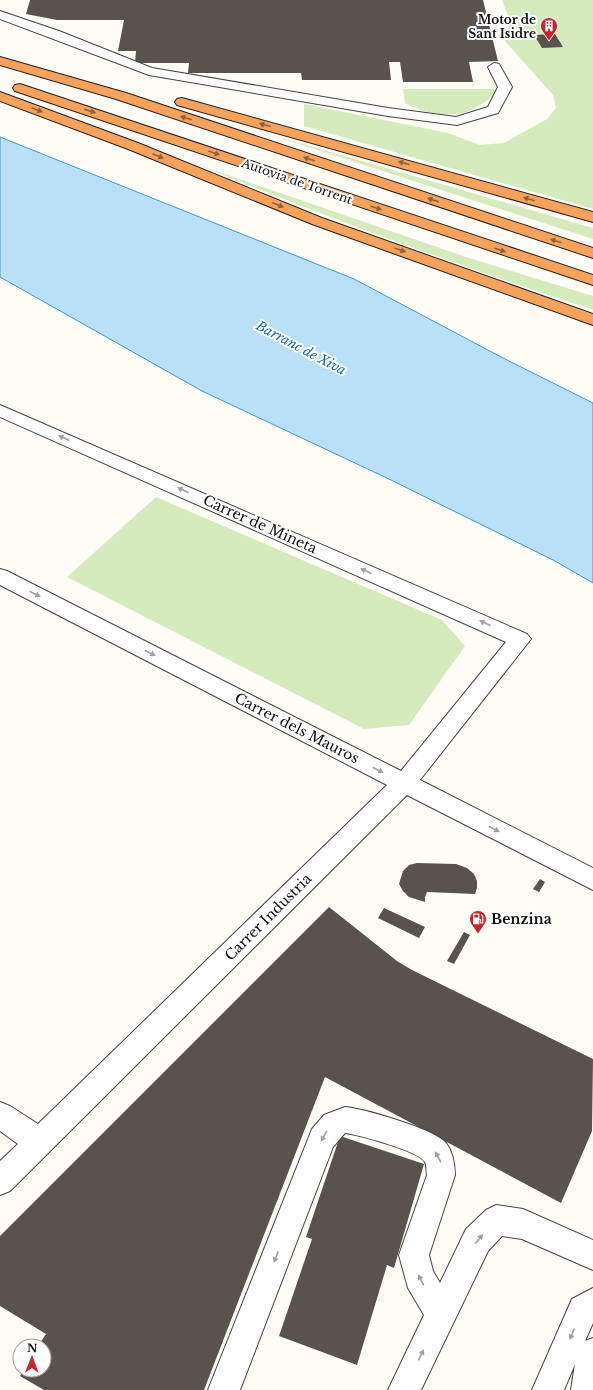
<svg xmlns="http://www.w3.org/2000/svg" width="593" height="1390" viewBox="0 0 593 1390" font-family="'Libre Baskerville',serif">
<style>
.green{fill:#d5ebbd}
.water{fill:#b9e0f7;stroke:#3f96cf}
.building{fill:#5a524d}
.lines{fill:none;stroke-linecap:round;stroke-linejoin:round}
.minor-casing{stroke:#444;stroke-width:2}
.highway-casing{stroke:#222;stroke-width:2}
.minor{fill:#fff;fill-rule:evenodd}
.highway{fill:#f5a25d;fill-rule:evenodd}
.oneway{fill:#8e613b}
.oneway2{fill:#a0a0a0}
.labels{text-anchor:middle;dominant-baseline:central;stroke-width:4;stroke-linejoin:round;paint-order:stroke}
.far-poi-label{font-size:12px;font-weight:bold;fill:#111;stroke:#fff;text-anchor:end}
.far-street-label{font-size:12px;fill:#111;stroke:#fff}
.far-water-label{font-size:13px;font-style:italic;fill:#1768a6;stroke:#fff}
.street-label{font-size:14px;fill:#111;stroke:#fff}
.poi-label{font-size:14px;font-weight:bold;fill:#111;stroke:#fff;text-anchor:start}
</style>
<rect width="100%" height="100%" fill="#fffdf5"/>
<g class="green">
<path d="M502,0H593V209L304,126V104L448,133L480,145L504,143L547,119L556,108L553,95L505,41L510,21Z"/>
<path d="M403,89H494L493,96C486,101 478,107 469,111C451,118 421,113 405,103Z"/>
<path d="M262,132L593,228V239Z"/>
<path d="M199,165L466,257L593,296V310C460,266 328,218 199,165Z"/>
<path d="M156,497L442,620L465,646L409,725L364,729L67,577Z"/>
</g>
<path class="water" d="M0,137L354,279L503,358L593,403V583L555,561L391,480L202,391L0,277Z"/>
<g class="building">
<path d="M30,0H483L498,61L469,62L473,82H403L400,62H389L391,80H302L301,73H188L189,63H135L136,51H118L124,20H57L26,14Z"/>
<path d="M555,34L563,47L542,48L534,35Z"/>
<path d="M417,863L456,864L467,868L474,874L477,881V888L475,894L427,892L425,897V902L409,897L403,891L399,884L403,871L409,865Z"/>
<path d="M540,879L545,882L539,892L533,889Z"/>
<path d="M329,907L397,961L412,970L593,1059L592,1131L561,1203L325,1077L204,1390H44L20,1376L24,1370H44V1346H38L46,1334L0,1306V1236Z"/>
<path d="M384,908L425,927L419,938L378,918Z"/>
<path d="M464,932L470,935L454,964L447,961Z"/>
<path d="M340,1136L424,1164L394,1268L387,1265L357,1365L279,1336L312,1239L306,1237Z"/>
</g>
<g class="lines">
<defs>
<g id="minor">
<path d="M0,11L59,31L152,68L388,108L456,117L488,107L498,87L488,67L494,63L499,64L512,87L498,113L457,125L388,116L149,75L0,19Z"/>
<path d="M0,405L527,634L531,639L527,644L420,780L593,868V890L407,795L10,1191L0,1195V1161L18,1144L0,1131V1102L10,1106L38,1124L387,785L0,585V569L7,571L401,771L506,642L0,417Z"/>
<path d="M345,1107C365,1109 430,1128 444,1141C452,1148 455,1164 455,1175L429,1255L433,1271L440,1283L466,1229L486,1210L496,1205L523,1209L593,1240V1270L522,1239L502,1236L488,1251L421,1390H388L424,1315L408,1288L399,1255L427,1175C426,1171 427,1166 425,1162C419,1151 359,1135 345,1133L333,1147L240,1390H208L312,1129L324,1115Z"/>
<path d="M593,1288V1323L585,1341L593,1338V1390H571L575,1364L564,1390H532L572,1299Z"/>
</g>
<g id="highway">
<path d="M0,57L126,93L593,248V258L116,99L0,65Z"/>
<path d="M20,84L593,275V285L15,91L13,88L15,85Z"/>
<path d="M0,92L138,143L322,218L593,314V325L312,224L128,149L0,101Z"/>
<path d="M182,98L593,212V222L177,105L175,102L177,99Z"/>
</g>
</defs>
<use href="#minor" class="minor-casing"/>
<use href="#highway" class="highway-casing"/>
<use href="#minor" class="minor"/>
<use href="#highway" class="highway"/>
</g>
<defs><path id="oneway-solid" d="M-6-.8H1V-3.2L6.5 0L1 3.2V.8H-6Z"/></defs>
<g class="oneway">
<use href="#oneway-solid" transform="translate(37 110) rotate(21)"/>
<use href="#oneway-solid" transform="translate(90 111) rotate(18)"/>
<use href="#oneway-solid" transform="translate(186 118) rotate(-162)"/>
<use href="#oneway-solid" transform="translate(265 125) rotate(-165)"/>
<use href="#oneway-solid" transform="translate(214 153) rotate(19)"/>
<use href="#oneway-solid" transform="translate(158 156) rotate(22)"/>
<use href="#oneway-solid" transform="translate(309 159) rotate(-162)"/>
<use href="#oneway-solid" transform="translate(404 163) rotate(-164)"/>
<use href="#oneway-solid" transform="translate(529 199) rotate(-164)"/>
<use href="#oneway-solid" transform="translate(433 200) rotate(-162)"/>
<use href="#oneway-solid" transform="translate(278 205) rotate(22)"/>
<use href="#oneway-solid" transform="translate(376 208) rotate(19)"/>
<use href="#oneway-solid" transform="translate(556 241) rotate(-162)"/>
<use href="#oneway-solid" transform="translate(400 250) rotate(20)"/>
<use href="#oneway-solid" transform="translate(500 250) rotate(19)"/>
</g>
<g class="oneway2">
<use href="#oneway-solid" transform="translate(64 438) rotate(-156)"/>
<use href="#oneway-solid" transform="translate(183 490) rotate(-156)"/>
<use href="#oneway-solid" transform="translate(366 571) rotate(-156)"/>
<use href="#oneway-solid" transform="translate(35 594) rotate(27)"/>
<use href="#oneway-solid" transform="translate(485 623) rotate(-156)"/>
<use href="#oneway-solid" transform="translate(150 653) rotate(27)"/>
<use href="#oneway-solid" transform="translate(378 770) rotate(27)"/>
<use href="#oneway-solid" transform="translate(494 829) rotate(27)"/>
<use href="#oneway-solid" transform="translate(324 1136) rotate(119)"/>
<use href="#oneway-solid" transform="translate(438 1157) rotate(-119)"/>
<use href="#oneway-solid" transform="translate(479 1239) rotate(-52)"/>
<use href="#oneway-solid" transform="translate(276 1257) rotate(111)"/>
<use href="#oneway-solid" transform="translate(421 1280) rotate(-117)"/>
<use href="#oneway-solid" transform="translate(572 1334) rotate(113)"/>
<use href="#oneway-solid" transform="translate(421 1355) rotate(-64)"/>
</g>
<defs>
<symbol id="building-pin" viewBox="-11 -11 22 30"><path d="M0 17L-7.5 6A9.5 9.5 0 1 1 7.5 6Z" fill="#c4262e" stroke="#fff"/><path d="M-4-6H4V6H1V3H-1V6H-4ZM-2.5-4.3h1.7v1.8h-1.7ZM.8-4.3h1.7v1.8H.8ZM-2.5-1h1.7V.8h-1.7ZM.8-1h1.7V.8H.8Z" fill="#fff"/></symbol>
<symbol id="fuel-pin" viewBox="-11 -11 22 30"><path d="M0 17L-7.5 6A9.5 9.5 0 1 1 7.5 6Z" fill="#c4262e" stroke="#fff"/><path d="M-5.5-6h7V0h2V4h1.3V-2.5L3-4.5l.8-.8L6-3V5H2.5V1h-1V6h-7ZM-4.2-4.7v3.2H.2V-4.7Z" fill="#fff"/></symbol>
</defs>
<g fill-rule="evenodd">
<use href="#building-pin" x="539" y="16" width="20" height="27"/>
<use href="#fuel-pin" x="468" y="909" width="20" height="27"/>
</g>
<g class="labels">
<g class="far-poi-label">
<text x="536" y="19">Motor de<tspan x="536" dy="14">Sant Isidre</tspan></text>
</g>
<g class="far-street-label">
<text transform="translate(297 181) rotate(19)">Autovia de Torrent</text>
</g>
<g class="far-water-label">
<text transform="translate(301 348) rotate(28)">Barranc de Xiva</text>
</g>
<g class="street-label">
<text transform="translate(260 524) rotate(24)">Carrer de Mineta</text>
<text transform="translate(297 728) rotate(27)">Carrer dels Mauros</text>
<text transform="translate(268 917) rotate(-45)">Carrer Industria</text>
</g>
<g class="poi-label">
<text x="491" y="919">Benzina</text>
</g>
</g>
<g transform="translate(32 1358) rotate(1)"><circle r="19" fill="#ffffff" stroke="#a0a0a0"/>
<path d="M0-3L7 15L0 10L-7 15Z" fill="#c4262e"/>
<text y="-6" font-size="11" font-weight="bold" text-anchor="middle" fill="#111111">N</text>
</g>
</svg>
